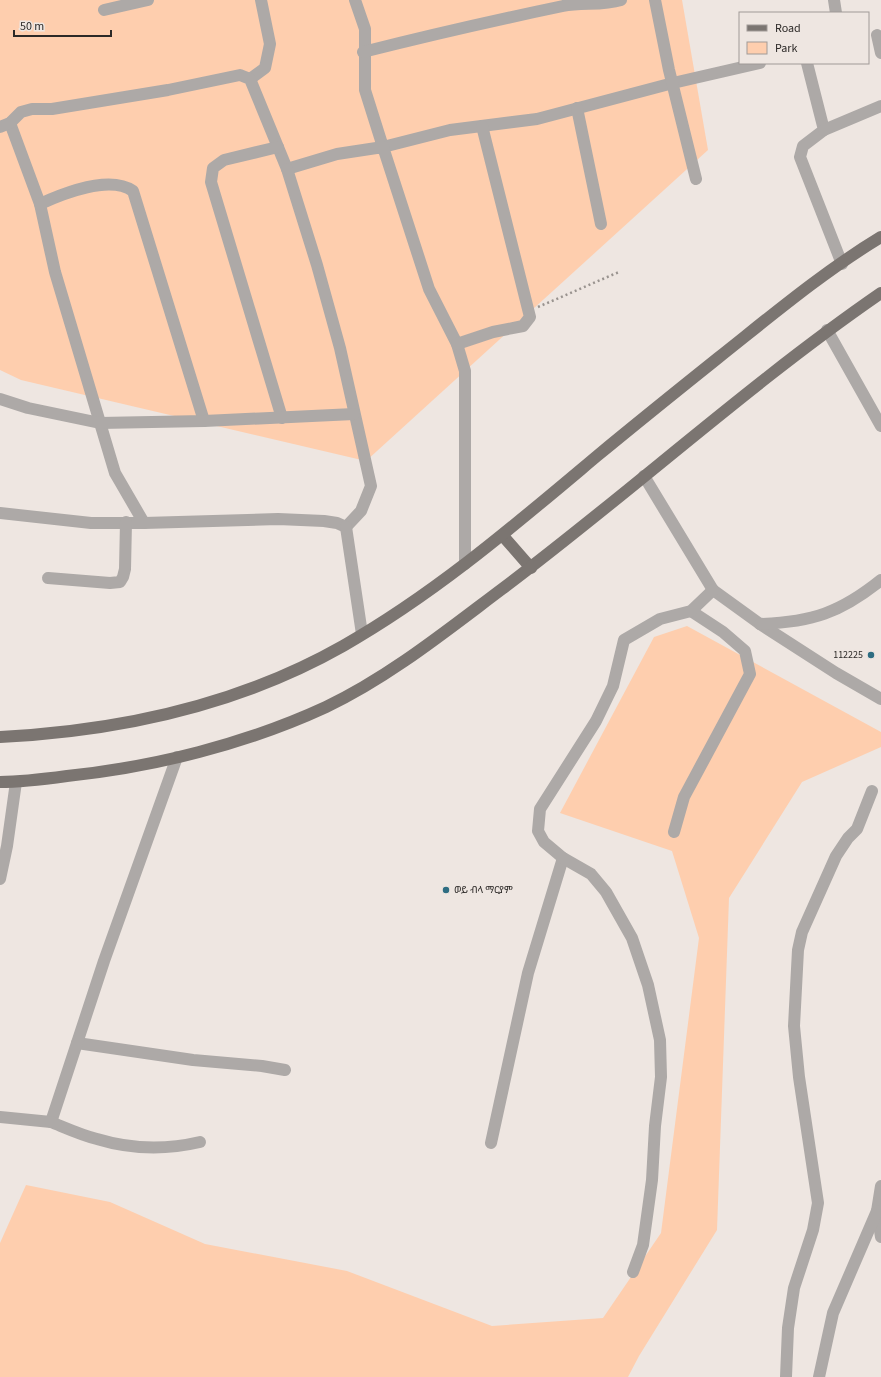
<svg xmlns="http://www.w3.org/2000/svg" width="881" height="1377" viewBox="0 0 881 1377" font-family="'Source Sans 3','Noto Sans Ethiopic',sans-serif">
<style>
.green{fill:#feceae}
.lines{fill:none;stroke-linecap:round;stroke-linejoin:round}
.path{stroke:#99938f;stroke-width:2.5;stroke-dasharray:2 3;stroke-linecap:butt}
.minor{stroke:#ada9a7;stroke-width:12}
.primary{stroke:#7b7571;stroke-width:12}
.poi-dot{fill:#2e6d82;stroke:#eee6e1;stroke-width:1.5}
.labels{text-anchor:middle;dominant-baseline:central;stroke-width:4;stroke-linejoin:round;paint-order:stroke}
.poi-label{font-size:10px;fill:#2c2927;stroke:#eee6e1;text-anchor:end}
</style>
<rect width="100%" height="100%" fill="#eee6e1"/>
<g class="green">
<path d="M0,0H682L708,150L366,461L21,380L0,370Z"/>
<path d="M687,626L881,732V747L802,782L729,898L717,1230L639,1356L628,1377H0V1243L26,1185L110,1202L205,1244L347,1271L492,1326L603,1318L661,1233L699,938L672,851L560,813L654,637Z"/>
</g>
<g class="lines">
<path class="path" d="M538,307L619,272"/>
<g class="minor">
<path d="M355,0L365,29V90L383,147L450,130L537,119L673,83L760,63"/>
<path d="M655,0L669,70L696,179"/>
<path d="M834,0L836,13"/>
<path d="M104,10L148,0"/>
<path d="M877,35L881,53"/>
<path d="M363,52C430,35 496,20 563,6C582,2 602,6 621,0"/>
<path d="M807,63L824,130L803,146L800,157L842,264"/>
<path d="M250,79L265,68L270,44L261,0"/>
<path d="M577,108L601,224"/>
<path d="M10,123L40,204L55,272L115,473L144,523"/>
<path d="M0,127L10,123L21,112L32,109H52L168,90L240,75L250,79L287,169L337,154L383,147L429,289L457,344L465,371V564"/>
<path d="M824,130L881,106"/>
<path d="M278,147L224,160L213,168L211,182L282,418"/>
<path d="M287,169L317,265L340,348L371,486L361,511L346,527"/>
<path d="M40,204C64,193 110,175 133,191L204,421"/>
<path d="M827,330L881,426"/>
<path d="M457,344L493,332L523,326L530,317L482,126"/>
<path d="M0,399L28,408L100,423L204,421L354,414"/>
<path d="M644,476L713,590L760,624L836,673L881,699"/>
<path d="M0,513L91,523H144L278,519L324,521L337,523L346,527"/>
<path d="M346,527L362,634"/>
<path d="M48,578L110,583L120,582L123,577L125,569L126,522"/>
<path d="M760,624C812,622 840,613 881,580"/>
<path d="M674,832L684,797L750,674L745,651L723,632L691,611"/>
<path d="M0,879L7,846L16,782"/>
<path d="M77,1043L193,1060L262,1066L285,1070"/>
<path d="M0,1117L51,1122L104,961L177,757"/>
<path d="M51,1122C66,1128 81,1135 97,1139C130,1149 166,1150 200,1142"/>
<path d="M491,1143L528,973L563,858"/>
<path d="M881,1186L877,1211L881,1237"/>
<path d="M633,1272L643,1245L652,1180L655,1126L661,1077L660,1040L648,985L632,938L606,892L591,874L563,858L544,842L538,831L540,809L596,721L613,686L624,640L660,619L691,611L713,590"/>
<path d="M786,1377L788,1328L794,1288L813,1230L818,1203L799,1077L794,1026L798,950L802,932L836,856L848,838L857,829L872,791"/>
<path d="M819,1377L833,1313L877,1211"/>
</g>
<g class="primary">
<path d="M503,536L531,568"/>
<path d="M0,737C119,731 239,705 343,646C436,593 516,524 597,456C637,423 678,390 718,358C771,316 823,272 881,237"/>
<path d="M0,782C22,782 45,779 67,776C154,767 246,744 326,707C389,677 446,631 502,589C630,493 749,384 881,293"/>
</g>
</g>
<g class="poi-dot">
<circle cx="871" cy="655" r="4"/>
<circle cx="446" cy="890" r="4"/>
</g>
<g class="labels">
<g class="poi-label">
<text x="863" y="655">112225</text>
<text x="454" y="890" text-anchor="start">ወይ ብላ ማርያም</text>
</g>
</g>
<rect x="739" y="12" width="130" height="52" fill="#eee6e1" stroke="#a09a97"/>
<rect x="747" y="25" width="20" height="6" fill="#7b7571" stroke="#a09a97"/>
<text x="775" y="32" font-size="12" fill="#2c2927">Road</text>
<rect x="747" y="42" width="20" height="12" fill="#feceae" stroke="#a09a97"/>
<text x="775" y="52" font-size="12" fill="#2c2927">Park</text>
<path d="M14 30v6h97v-6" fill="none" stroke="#2c2927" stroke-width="2"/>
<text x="20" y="30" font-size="12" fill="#2c2927" stroke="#eee6e1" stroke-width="3" paint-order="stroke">50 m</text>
</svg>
